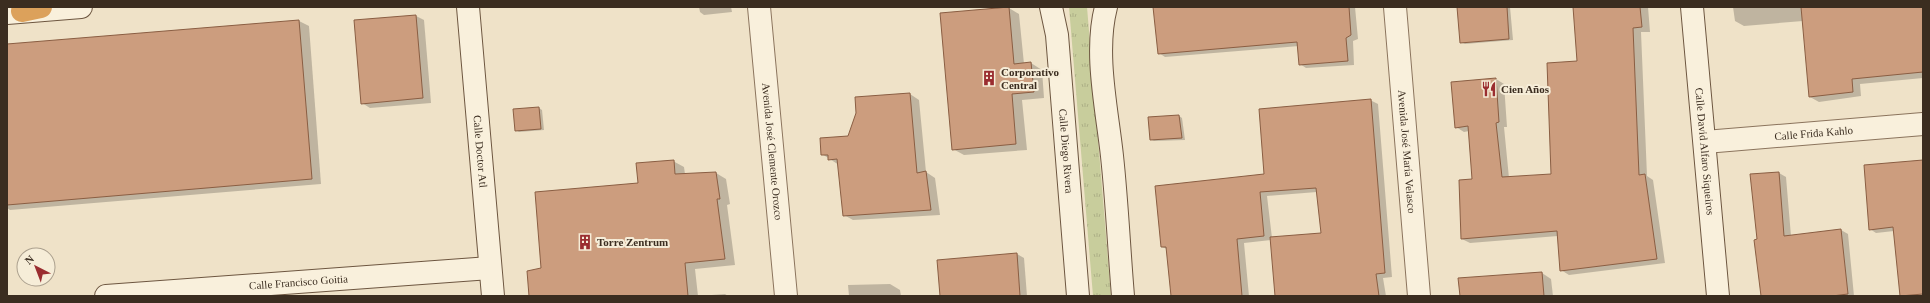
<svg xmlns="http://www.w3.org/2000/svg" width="1930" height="303" viewBox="0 0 1930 303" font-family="Georgia,serif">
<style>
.grass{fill:url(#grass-tufts)}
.shadow{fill:#0003;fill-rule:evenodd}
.building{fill:#cc9d7e;stroke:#8a5e43}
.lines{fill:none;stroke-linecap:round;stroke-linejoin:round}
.street-casing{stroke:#8b745d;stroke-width:24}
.secondary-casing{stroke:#6d5640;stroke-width:24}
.highway-casing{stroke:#594331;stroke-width:24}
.street{stroke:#f9f0dc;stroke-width:22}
.secondary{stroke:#f9f0dc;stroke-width:22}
.highway{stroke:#dca15b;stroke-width:22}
.labels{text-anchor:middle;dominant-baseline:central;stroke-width:4;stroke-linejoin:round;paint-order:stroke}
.poi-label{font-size:11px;font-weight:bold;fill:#3b2d20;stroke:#f6edd8;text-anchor:start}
.street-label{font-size:11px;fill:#3b2d20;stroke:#f6edd8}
</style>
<defs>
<pattern id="grass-tufts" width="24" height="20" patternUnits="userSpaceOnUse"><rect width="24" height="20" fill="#c8cd9c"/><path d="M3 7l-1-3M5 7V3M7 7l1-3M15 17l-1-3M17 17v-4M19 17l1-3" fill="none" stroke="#adb086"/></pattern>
</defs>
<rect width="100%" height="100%" fill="#efe2c8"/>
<path class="grass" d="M1069,7H1087L1111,296H1093Z"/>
<g class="shadow">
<path d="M699,7H731L732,12L704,15L700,12Z"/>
<path d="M1154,7H1355L1358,39L1353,41L1354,65L1306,68L1300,64L1299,46L1165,57L1159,53Z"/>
<path d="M1458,7H1510L1513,40L1465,44L1461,42Z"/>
<path d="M1574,7H1648L1650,32H1641L1647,176L1653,180L1665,263L1569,275L1561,270L1558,236L1470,243L1462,239L1473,180L1469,131L1464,132L1456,127L1452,83L1496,79L1504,84L1507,127H1504L1509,178L1552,175L1578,62Z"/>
<path d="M1733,7H1923V78L1860,84L1861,96L1819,102L1810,97L1803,21L1744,26L1735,21Z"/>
<path d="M1009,8L1019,14L1024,64L1031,63L1042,70L1044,98L1022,100L1027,150L964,155L953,149Z"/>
<path d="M416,16L424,20L431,103L370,108L362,103Z"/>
<path d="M299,21L309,26L321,184L10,210L7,208V45Z"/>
<path d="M910,94L919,100L926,172L935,178L940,215L853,220L844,215L839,165L822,154Z"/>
<path d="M1370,100L1378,104L1392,277L1383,278L1386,296H1276L1271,240L1244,243L1249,296H1172L1167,249L1162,247ZM1317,192L1322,234L1272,238L1267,196Z"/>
<path d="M539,108L542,110L544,130L519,132L516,130Z"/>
<path d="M1179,116L1182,118L1185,140L1154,141L1150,139Z"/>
<path d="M673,161L684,167L685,174L716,173L726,179L730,204L727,205L735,265L695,269L698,296L725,294L728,296H530L542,269L639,184Z"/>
<path d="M1923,161V296H1901L1894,231L1876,233L1870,229Z"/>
<path d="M1779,173L1786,177L1791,236L1841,230L1848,234L1854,296H1762L1758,240Z"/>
<path d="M1017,254L1024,258L1027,296H940Z"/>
<path d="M1542,273L1551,279L1553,296H1461Z"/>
<path d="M890,284L900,290L901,296H849L848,285Z"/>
</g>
<g class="building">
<path d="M1009,7L1014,64L1031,62L1034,92L1012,94L1016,144L952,150L940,13Z"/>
<path d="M1153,7H1349L1351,35L1346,38L1348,61L1299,65L1297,42L1158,54Z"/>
<path d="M1457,7H1507L1509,39L1460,43Z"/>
<path d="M1573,7H1640L1642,27L1633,28L1639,175L1645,174L1657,259L1560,271L1557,231L1461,239L1459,180L1472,179L1468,126L1455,128L1451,82L1496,78L1499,122L1496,123L1502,177L1551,174L1547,63L1577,61Z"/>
<path d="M1801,7H1923V72L1852,79L1853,92L1809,97Z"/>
<path d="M416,15L423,98L361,104L354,20Z"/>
<path d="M299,20L312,179L7,205V44Z"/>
<path d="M910,93L917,173L926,171L931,210L843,216L837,159L828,160V155H821L820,138L848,136L856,113L855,97Z"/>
<path d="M1371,99L1385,273L1376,274L1379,296H1275L1270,237L1321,233L1316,188L1260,192L1264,236L1237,239L1242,296H1171L1166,247H1161L1155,186L1264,174L1259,109Z"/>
<path d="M539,107L541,129L515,131L513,109Z"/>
<path d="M1179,115L1182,138L1150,140L1148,117Z"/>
<path d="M674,160L675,174L716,172L720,199H717L725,259L685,263L688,296H529L527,271L541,268L535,192L638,183L636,163Z"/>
<path d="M1923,160V294L1900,296L1893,227L1869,230L1864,165Z"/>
<path d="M1779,172L1784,236L1841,229L1848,294L1832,296H1761L1754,240L1757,239L1750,174Z"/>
<path d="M1017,253L1020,296H940L937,260Z"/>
<path d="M1542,272L1544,296H1460L1458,278Z"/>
</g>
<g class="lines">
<defs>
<g id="street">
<path id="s1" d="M759,7L786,296"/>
<path id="s2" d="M1395,7L1419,296"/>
<path id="s3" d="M1705,142L1923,124"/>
</g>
<g id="secondary">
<path id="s4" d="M468,7L493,296"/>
<path id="s5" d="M1051,7L1057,35L1078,296"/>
<path d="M1106,7C1094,53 1107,109 1112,156C1117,202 1119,249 1123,296"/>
<path id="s6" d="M1692,7L1718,296"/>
<path d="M7,13L81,7"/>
<path id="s7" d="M106,296L490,268"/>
</g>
<path id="highway" d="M22,11L41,7"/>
</defs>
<use href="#street" class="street-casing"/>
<use href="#secondary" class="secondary-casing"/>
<use href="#highway" class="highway-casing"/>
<use href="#street" class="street"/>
<use href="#secondary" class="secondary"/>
<use href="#highway" class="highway"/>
</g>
<defs>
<symbol id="building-bare" viewBox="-9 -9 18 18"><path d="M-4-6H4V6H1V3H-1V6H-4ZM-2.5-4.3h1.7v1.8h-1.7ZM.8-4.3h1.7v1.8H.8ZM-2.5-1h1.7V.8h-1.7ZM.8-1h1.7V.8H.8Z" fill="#9a2d30" stroke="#f6edd8" stroke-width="2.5" paint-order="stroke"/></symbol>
<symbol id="restaurant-bare" viewBox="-9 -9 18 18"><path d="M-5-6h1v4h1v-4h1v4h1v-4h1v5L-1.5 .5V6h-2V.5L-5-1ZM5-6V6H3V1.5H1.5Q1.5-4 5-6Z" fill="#9a2d30" stroke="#f6edd8" stroke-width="2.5" paint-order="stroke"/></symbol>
</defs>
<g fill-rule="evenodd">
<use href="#building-bare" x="978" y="67" width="22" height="22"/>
<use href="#restaurant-bare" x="1478" y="78" width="22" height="22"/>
<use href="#building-bare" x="574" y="231" width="22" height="22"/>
</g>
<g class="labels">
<g class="poi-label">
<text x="1001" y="72">Corporativo<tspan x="1001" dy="13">Central</tspan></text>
<text x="1501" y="89">Cien Años</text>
<text x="597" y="242">Torre Zentrum</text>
</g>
<g class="street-label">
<text stroke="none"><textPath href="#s3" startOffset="109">Calle Frida Kahlo</textPath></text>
<text stroke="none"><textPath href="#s4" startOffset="145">Calle Doctor Atl</textPath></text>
<text stroke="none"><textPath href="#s5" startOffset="145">Calle Diego Rivera</textPath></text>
<text stroke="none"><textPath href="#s2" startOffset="145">Avenida José María Velasco</textPath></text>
<text stroke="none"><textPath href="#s6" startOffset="145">Calle David Alfaro Siqueiros</textPath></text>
<text stroke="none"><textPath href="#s1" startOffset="145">Avenida José Clemente Orozco</textPath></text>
<text stroke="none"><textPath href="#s7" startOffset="193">Calle Francisco Goitia</textPath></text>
</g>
</g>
<rect width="1930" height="303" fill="none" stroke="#3b2d20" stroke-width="16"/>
<g transform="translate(36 267) rotate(318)"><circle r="19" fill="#f6edd8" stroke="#aba08e"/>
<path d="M0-3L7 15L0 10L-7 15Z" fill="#9a2d30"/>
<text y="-6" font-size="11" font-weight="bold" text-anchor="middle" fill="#3b2d20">N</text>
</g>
</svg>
